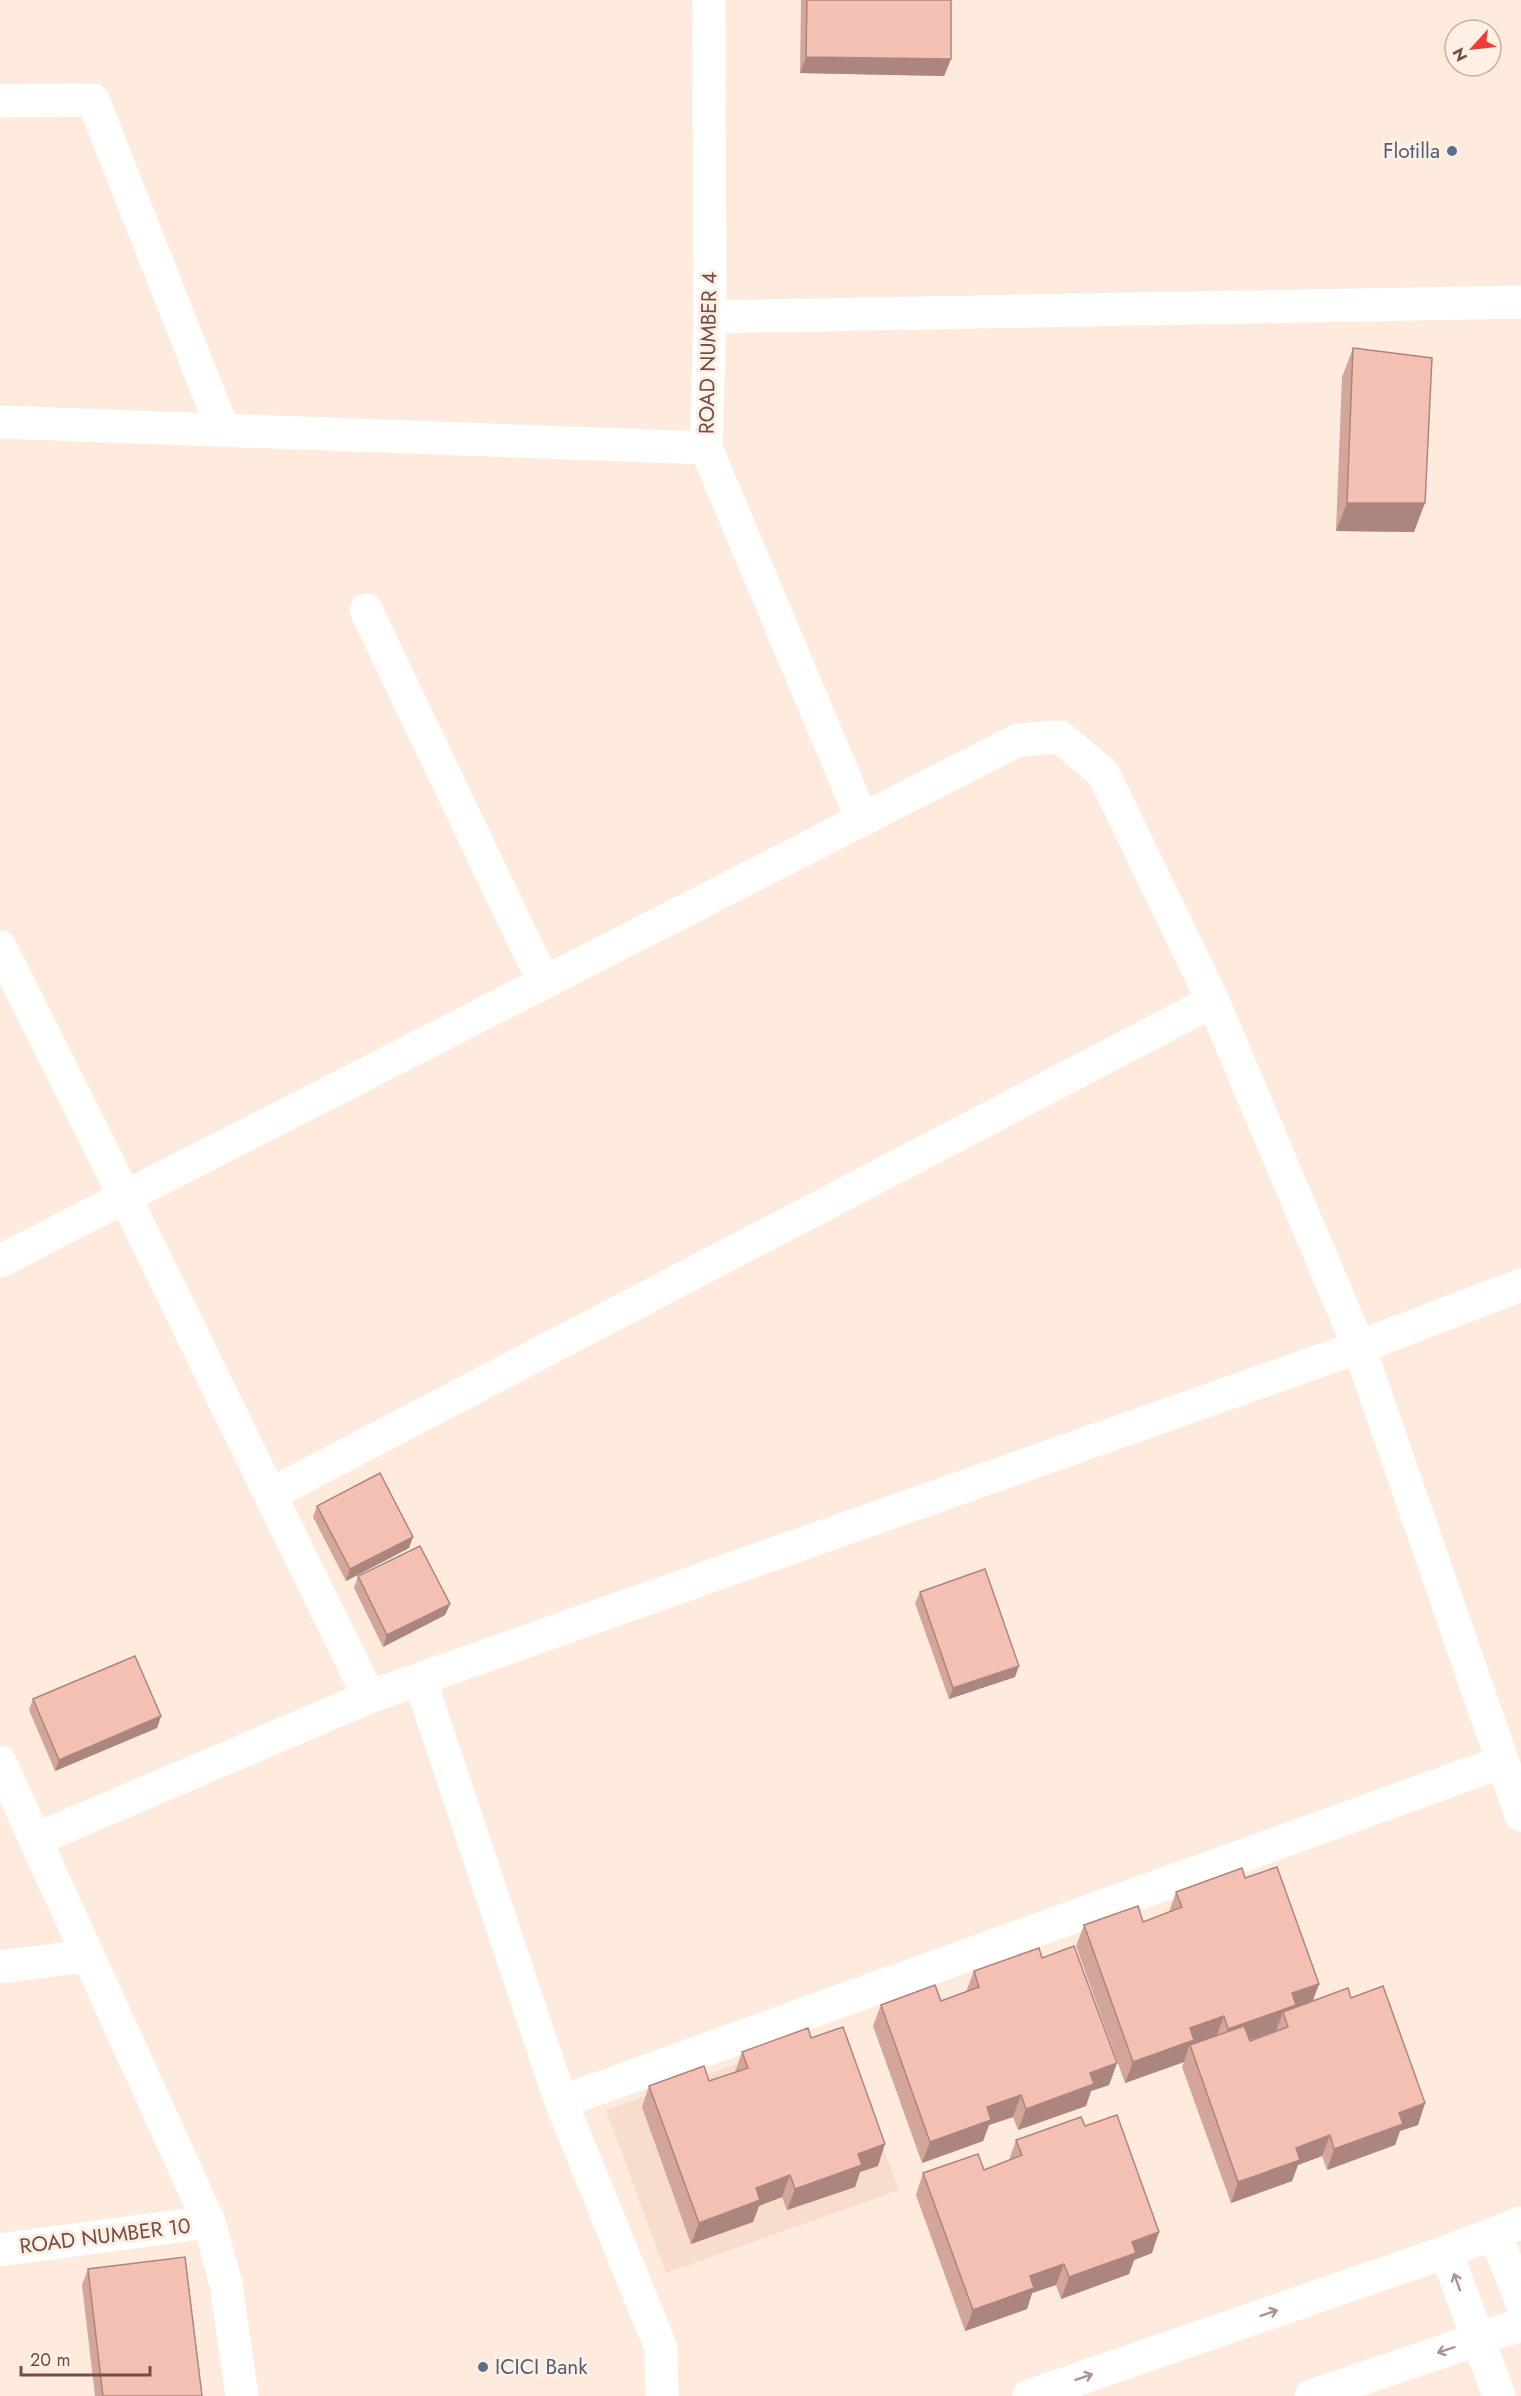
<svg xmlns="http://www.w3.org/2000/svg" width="1521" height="2396" viewBox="0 0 1521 2396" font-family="Jost,sans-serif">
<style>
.residential{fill:#f8ddcf}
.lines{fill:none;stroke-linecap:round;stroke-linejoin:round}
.minor{stroke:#fff;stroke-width:33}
.wall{fill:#d3a59b;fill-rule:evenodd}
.shaded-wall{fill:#ac867e}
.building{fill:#f5c0b4;stroke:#ac867e;stroke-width:1.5}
.oneway{stroke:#ad948f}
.service-dot{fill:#5c6f8a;stroke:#fff0e6;stroke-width:2}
.labels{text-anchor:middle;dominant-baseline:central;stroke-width:6;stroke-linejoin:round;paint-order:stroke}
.service-label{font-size:21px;fill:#4e5e75;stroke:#fff0e6;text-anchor:end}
.street-label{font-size:21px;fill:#764c45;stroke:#fff0e6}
</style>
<rect width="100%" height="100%" fill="#feebde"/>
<path class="residential" d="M839,2028L899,2190L666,2273L606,2110Z"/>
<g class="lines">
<g class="minor">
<path d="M709,0L710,317L706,448L862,819"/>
<path d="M0,101L93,100L223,430"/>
<path d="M710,317L1521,302"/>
<path d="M0,422L706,448"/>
<path d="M366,610L544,983"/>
<path d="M0,947L125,1197L369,1697L1359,1347L1521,1285"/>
<path d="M0,1261L1018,740L1060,737L1103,773L1213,1001L1359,1347L1521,1815"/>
<path d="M271,1494L1213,1001"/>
<path d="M420,1680L561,2102L661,2348L662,2396"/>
<path d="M0,1762L209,2222L226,2284L242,2396"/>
<path d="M37,1839L369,1697"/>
<path d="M0,1967L86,1956"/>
<path d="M561,2102L1502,1762"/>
<path d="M1495,2233L1521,2301"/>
<path d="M0,2250L209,2222"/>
<path d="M1446,2252L1499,2396"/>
<path d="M1029,2396L1446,2252L1521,2223"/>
<path d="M1311,2396L1521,2325"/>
</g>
</g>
<g class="wall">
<path d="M801,0H951V59L944,76L800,73Z"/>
<path d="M1353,348L1414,532L1336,531L1342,377Z"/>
<path d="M317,1506L409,1548L346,1581L313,1517Z"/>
<path d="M358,1576L450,1604L445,1615L383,1647L354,1588Z"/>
<path d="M920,1592L1015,1677L949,1699L915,1603Z"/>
<path d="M33,1699L161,1716L157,1728L55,1771L29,1710Z"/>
<path d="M1245,1878L1319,1984L1313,2001L1351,1998L1425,2103L1418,2125L1400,2131L1395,2145L1327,2170L1322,2156L1298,2165L1292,2181L1231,2203L1182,2067L1184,2062L1125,2083L1076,1946L1084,1925L1143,1922L1169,1912L1176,1892ZM1276,2031V2032L1250,2041L1249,2040Z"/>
<path d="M1042,1958L1117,2063L1109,2085L1091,2091L1086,2106L1018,2130L1013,2117L989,2125L983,2141L922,2163L873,2026L881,2005L941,2001L966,1992L974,1971Z"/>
<path d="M811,2038L878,2166L860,2172L855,2187L787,2210L782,2197L759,2206L753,2222L691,2244L642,2107L649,2086L709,2081L735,2072L742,2052Z"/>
<path d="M1085,2126L1152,2253L1134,2260L1129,2274L1061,2299L1056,2285L1032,2293L1027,2309L965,2331L916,2195L923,2173L984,2170L1009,2160L1016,2140Z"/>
<path d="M88,2269L202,2396H95L82,2285Z"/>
</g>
<g class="shaded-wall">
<path d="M806,57L951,59L944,76L800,73Z"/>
<path d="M1347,503H1425L1414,532L1336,531Z"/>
<path d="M413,1537L409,1548L346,1581L350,1569Z"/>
<path d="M450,1604L445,1615L383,1647L387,1635Z"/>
<path d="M1019,1666L1015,1677L949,1699L953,1688Z"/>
<path d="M161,1716L157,1728L55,1771L59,1760Z"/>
<path d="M1319,1984L1311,2005L1283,2012L1276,2031L1221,2050L1228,2029L1292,1993Z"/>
<path d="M1224,2016L1216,2037L1189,2046L1184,2062L1125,2083L1133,2062L1190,2028Z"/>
<path d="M1117,2063L1109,2085L1091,2091L1086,2106L1018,2130L1026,2109L1090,2073Z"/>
<path d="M1021,2095L1013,2117L989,2125L983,2141L922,2163L930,2142L987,2107Z"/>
<path d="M1425,2103L1418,2125L1400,2131L1395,2145L1327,2170L1334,2149L1399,2113Z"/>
<path d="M1330,2135L1322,2156L1298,2165L1292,2181L1231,2203L1238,2182L1296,2148Z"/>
<path d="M885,2144L878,2166L860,2172L855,2187L787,2210L795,2189L858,2154Z"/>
<path d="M790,2175L782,2197L759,2206L753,2222L691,2244L699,2223L756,2188Z"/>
<path d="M1159,2232L1152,2253L1134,2260L1129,2274L1061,2299L1069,2277L1132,2242Z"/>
<path d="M1064,2264L1056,2285L1032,2293L1027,2309L965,2331L973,2310L1030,2276Z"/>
</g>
<g class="building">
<path d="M807,0H951V59L806,57Z"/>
<path d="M1353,348L1432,358L1425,503H1347Z"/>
<path d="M380,1473L413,1537L350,1569L317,1506Z"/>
<path d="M420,1546L450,1604L387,1635L358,1576Z"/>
<path d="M985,1569L1019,1666L953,1688L920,1592Z"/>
<path d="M135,1656L161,1716L59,1760L33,1699Z"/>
<path d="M1277,1867L1319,1984L1292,1993L1296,2005L1228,2029L1224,2016L1190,2028L1194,2040L1133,2062L1084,1925L1138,1906L1143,1922L1182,1907L1176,1892L1242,1868L1245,1878Z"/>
<path d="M1074,1946L1117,2063L1090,2073L1094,2084L1026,2109L1021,2095L987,2107L991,2120L930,2142L881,2005L935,1985L941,2001L979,1987L974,1971L1039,1948L1042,1958Z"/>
<path d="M1383,1986L1425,2103L1399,2113L1403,2124L1334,2149L1330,2135L1296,2148L1300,2160L1238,2182L1190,2045L1244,2026L1250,2041L1288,2027L1283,2012L1348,1988L1351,1998Z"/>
<path d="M843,2027L885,2144L858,2154L862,2165L795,2189L790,2175L756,2188L760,2200L699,2223L649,2086L704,2066L709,2081L748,2068L742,2052L808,2028L811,2038Z"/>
<path d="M1117,2115L1159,2232L1132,2242L1136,2253L1069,2277L1064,2264L1030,2276L1034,2288L973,2310L923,2173L978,2154L984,2170L1022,2155L1016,2140L1081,2117L1085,2126Z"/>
<path d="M185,2257L202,2396H103L88,2269Z"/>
</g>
<defs><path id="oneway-shaft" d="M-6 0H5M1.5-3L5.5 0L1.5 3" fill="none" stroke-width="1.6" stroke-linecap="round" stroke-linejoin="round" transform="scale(1.5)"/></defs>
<g class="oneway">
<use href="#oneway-shaft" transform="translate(1457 2282) rotate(-110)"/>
<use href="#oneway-shaft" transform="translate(1269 2313) rotate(-19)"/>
<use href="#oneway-shaft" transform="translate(1446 2350) rotate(161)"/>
<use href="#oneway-shaft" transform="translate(1084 2377) rotate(-19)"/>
</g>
<g class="service-dot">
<circle cx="1452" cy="151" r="6"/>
<circle cx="483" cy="2367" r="6"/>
</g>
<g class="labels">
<g class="service-label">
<text x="1440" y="151">Flotilla</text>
<text x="495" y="2367" text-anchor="start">ICICI Bank</text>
</g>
<g class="street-label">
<text transform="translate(708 353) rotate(-89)">ROAD NUMBER 4</text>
<text transform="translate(105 2236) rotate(-7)">ROAD NUMBER 10</text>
</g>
</g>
<g transform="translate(1473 48) rotate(243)"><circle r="28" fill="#fff0e6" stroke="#c8aea6" stroke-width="1.5"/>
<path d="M0-4.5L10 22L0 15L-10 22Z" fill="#f23a39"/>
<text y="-9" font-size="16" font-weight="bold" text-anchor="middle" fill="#764c45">N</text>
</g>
<path d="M21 2366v9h129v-9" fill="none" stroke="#764c45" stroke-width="3"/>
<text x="30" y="2366" font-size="18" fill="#764c45" stroke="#fff0e6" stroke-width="4.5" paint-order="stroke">20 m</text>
</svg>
